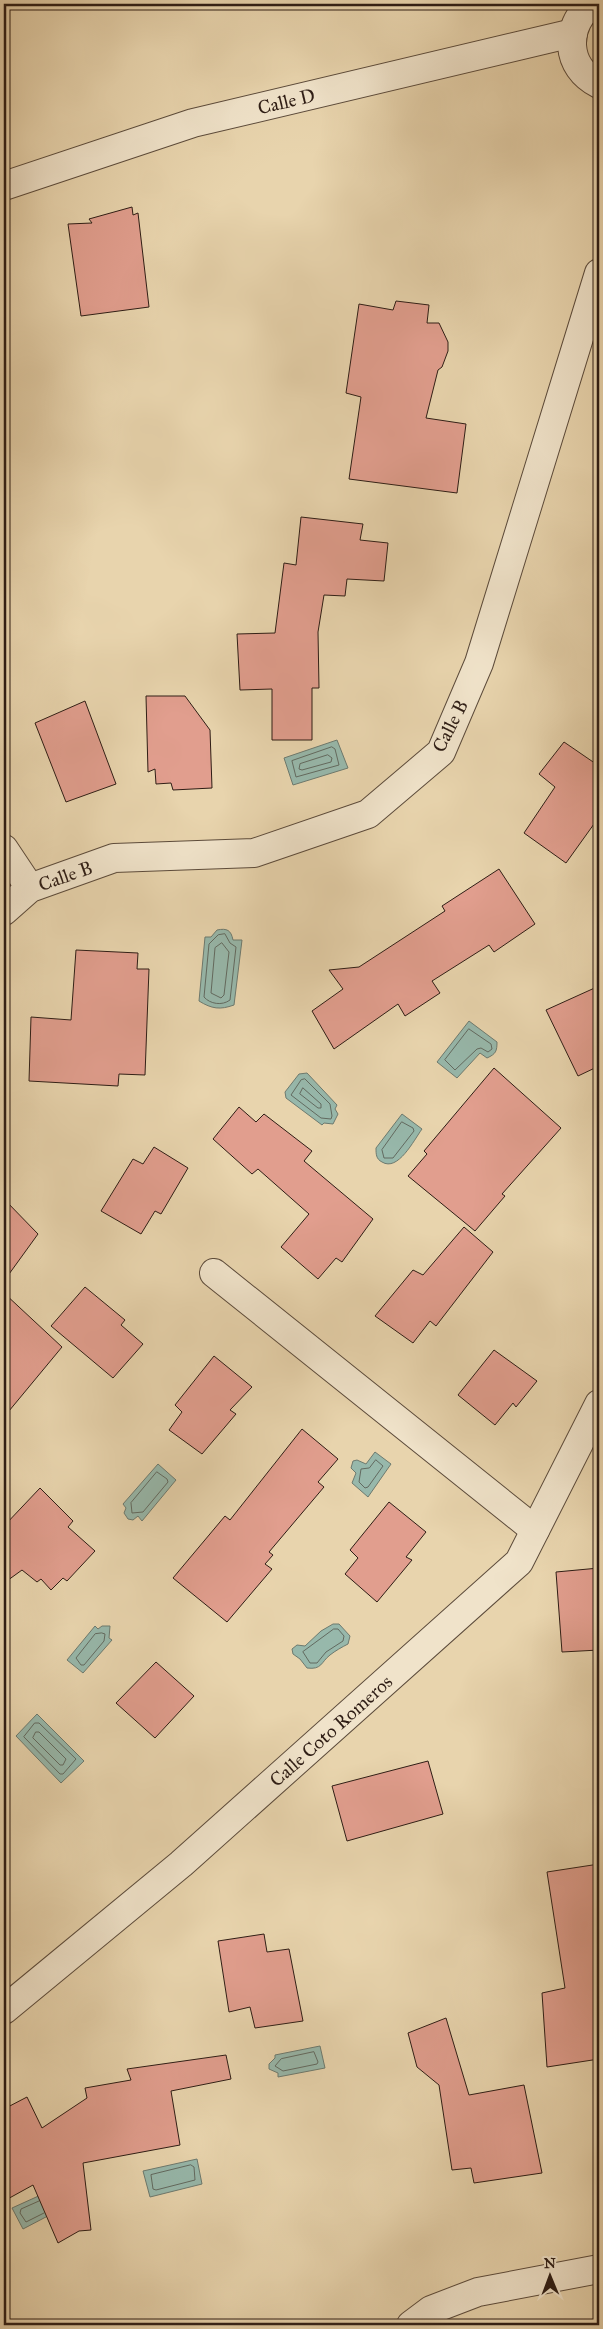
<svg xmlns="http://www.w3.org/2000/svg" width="603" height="2329" viewBox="0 0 603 2329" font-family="'IM FELL Great Primer',serif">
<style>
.water{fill:#97b8ab;stroke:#6d7a6f}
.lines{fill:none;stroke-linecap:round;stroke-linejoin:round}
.shore{stroke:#626a60;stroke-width:1}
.building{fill:#e19e8e;stroke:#2e1d15}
.street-casing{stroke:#5c4b3b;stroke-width:30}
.street{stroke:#f0e3ca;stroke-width:28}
.labels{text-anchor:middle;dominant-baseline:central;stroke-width:4;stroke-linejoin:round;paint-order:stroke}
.street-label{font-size:19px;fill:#2e1d15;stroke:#f0e3ca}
</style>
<rect width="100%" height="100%" fill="#e8d4ad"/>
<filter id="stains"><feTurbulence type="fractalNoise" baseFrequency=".004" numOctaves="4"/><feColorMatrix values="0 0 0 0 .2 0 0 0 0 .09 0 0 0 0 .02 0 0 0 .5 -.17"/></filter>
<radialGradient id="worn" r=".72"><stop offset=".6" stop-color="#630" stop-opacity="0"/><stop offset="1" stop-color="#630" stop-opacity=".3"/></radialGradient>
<g class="water">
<path d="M337,740L348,768L293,785L284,758Z"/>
<path d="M217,930C227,928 231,930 233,940H242L234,1005C220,1010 212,1009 199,1001L205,937H211Z"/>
<path d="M469,1021L497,1042C497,1051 496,1054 487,1058L480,1053L457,1078L437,1062Z"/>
<path d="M307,1073L337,1105L335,1109L338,1114L333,1124L324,1123L322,1125L286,1098L285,1092L299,1074Z"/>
<path d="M402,1114L422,1129C414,1140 398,1172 382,1162C376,1159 376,1154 376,1148Z"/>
<path d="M375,1452L391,1464L368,1497L352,1483L356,1473L351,1468L353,1461L357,1460L366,1464Z"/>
<path d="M158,1464L176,1480L142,1521L138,1516L133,1520L128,1519L124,1513L126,1508L123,1504Z"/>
<path d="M333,1624H339L350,1636L348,1644C342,1647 335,1651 330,1655C321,1662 322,1670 307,1668L300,1659L293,1654L292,1649L297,1645L305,1646L321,1631Z"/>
<path d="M95,1626L98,1629L102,1626H110L109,1638L112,1640L83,1673L67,1660Z"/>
<path d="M37,1714L84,1761L61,1783L16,1736Z"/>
<path d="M320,2046L325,2068L278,2077V2073L269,2069V2064L275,2058V2055Z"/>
<path d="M197,2159L202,2184L150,2197L143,2171Z"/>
<path d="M54,2189L63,2208L23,2229L12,2208Z"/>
</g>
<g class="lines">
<g class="shore">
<path d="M332,747L335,749L339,765L296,777L292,761Z"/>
<path d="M328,755L332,758L331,762L302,770L299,769L300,764Z"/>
<path d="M225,934L230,943L236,947L230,1000C222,1006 210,1004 204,997L209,944L218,935Z"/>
<path d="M222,943L229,952L224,995L221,998L211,993L215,948Z"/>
<path d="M469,1029L491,1044L492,1049L488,1052L481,1048L477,1049L455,1070L445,1060Z"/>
<path d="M305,1079L330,1104L332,1116L331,1119L321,1118L291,1095L301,1080Z"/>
<path d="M303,1088L321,1104V1108H318L300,1094Z"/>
<path d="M402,1122L413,1128L414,1131L393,1158H384L382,1150Z"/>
<path d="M376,1460L383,1466L368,1487L365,1488L359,1482L361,1469L369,1468Z"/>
<path d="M157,1472L167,1479L168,1482L143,1512L132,1513L131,1503Z"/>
<path d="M334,1629H338L344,1636L343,1641L326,1652L317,1663H310L303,1652Z"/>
<path d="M102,1633L105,1634L104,1641L84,1665H81L76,1658L95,1634Z"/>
<path d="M35,1723H39L76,1759L63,1774H60L24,1737Z"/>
<path d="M36,1732H39L66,1759L63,1765H60L33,1738Z"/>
<path d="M314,2052L318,2062L317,2064L283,2071L275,2066L281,2059Z"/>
<path d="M191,2165L194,2167L195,2180L156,2190L153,2189L151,2175Z"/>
<path d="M39,2201L21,2209L20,2213L26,2222L44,2213"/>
</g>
</g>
<g class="building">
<path d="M132,207L133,215L138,213L149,307L81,316L68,224L92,223L89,219Z"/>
<path d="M396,301L429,305L427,323H439L448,342V351L442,367L438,370L426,418L466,424L457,493L349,479L361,397L346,393L359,304L393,310Z"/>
<path d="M301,517L363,524L360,540L388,543L384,581L347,579L345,596L324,595L318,632L319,688H312V740H272V689L240,690L237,634L275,633L284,563L296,565Z"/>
<path d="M146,696H185L210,730L212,788L173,790L171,783L156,784L155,769L148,772Z"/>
<path d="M85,701L116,784L66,802L35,723Z"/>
<path d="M564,742L599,766V817L566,863L524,833L555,787L539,774Z"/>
<path d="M499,869L535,924L494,952L489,945L432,981L440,993L405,1016L398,1004L334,1049L312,1011L343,989L329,970L359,967L445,911L442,906Z"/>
<path d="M76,950L138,953L137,969H149L145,1075L119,1074L118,1086L29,1081L31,1017L71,1020Z"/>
<path d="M599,986V1066L578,1076L546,1010Z"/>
<path d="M494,1068L561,1128L502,1194L505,1196L475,1231L408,1176L427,1154L424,1151Z"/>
<path d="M239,1107L256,1122L264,1114L312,1151L304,1161L373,1219L342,1262L336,1258L318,1279L281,1247L309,1214L258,1169L252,1174L213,1139Z"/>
<path d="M154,1147L188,1168L161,1214L155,1211L141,1234L101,1211L133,1159L143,1164Z"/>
<path d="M4,1199L38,1234L4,1281Z"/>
<path d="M464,1227L493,1252L436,1326L430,1321L413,1343L375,1316L413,1270L423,1275Z"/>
<path d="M85,1287L125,1320L121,1325L143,1344L113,1378L51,1326Z"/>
<path d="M4,1293L62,1347L4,1417Z"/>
<path d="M494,1350L537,1381L516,1407L513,1403L495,1425L458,1395Z"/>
<path d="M214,1356L252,1387L230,1410L236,1414L202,1454L169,1430L182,1412L175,1405Z"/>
<path d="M302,1429L338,1459L318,1482L324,1487L269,1552L273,1555L265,1564L272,1569L227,1622L173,1578L225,1516L230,1520Z"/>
<path d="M40,1488L73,1521L68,1527L95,1551L67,1581L63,1578L51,1590L41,1579L37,1582L22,1570L4,1583V1526Z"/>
<path d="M389,1502L426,1532L406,1557L412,1560L377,1602L345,1574L358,1558L350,1550Z"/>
<path d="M599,1568V1650L562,1652L556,1572Z"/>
<path d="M156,1662L194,1696L155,1738L116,1703Z"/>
<path d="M428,1761L443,1814L347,1841L332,1786Z"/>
<path d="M599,1864V2059L547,2067L542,1993L565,1988L547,1872Z"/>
<path d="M264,1934L267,1952L289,1949L303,2021L255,2028L250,2007L229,2012L218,1941Z"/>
<path d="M446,2018L469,2095L524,2085L542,2173L474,2183L471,2168L452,2170L439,2085L417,2067L408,2033Z"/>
<path d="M226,2055L231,2079L171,2091L180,2145L83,2163L91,2230L79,2231L58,2243L33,2185L4,2201V2109L27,2097L42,2128L87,2098L85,2088L131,2080L127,2069Z"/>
</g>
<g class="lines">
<defs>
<g id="street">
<path d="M591,4C564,28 565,67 599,84"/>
<path id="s1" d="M4,186L193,123L573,33"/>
<path d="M4,849L30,888"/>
<path id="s2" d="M4,911L30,888L114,858L254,853L368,814L441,752L479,663L599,273"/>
<path d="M214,1273L535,1530"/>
<path id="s3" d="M4,2010L181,1864L519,1562L599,1404"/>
<path d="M411,2325L431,2310L478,2292L599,2269"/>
</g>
</defs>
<use href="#street" class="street-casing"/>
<use href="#street" class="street"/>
</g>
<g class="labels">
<g class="street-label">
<text stroke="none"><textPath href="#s1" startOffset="295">Calle D</textPath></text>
<text transform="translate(450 726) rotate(-63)">Calle B</text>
<text stroke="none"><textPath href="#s2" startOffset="72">Calle B</textPath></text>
<text stroke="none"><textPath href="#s3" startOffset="430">Calle Coto Romeros</textPath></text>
</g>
</g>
<rect width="603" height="2329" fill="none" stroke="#e8d4ad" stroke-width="20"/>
<rect x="5" y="5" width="593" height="2319" fill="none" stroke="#2e1d15" stroke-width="2.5"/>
<rect x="10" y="10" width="583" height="2309" fill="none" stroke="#2e1d15"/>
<g transform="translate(550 2276) rotate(359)" stroke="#f0e3ca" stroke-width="4" paint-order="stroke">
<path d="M0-4L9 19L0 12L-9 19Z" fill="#2e1d15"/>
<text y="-8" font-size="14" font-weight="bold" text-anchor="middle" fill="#2e1d15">N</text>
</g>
<rect width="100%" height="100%" filter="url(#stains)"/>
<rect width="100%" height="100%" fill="url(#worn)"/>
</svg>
